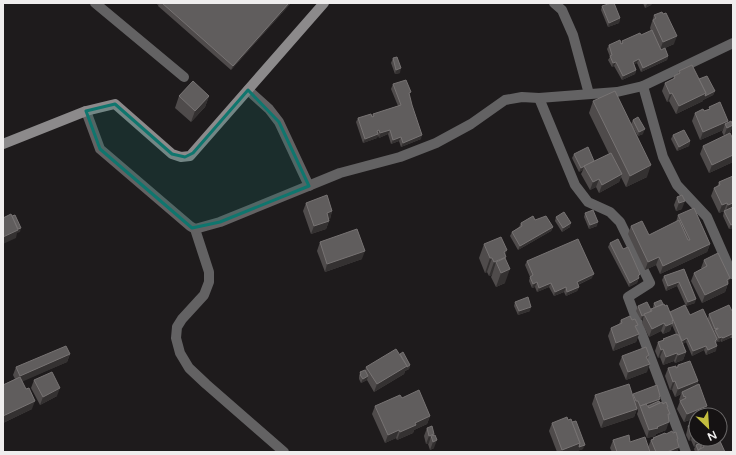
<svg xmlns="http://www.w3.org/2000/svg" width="736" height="455" viewBox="0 0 736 455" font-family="'Varela Round',sans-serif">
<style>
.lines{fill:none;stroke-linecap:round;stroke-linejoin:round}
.lane{stroke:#636263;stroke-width:10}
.street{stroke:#636263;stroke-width:10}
.secondary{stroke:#8c8a8b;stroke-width:10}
.wall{fill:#4f4b4b}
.shaded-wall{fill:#343131}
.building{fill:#605d5d;stroke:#777373}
.marked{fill:#0f766e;fill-opacity:0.2;stroke:#0f766e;stroke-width:3;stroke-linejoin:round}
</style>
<rect width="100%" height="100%" fill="#1e1b1c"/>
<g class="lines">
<path class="lane" d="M95,3L184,77"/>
<g class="street">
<path d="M554,3L562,10L573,35L589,94"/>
<path d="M643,86L663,157L677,185L707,217L732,274L733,273"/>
<path d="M248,90L269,109L279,122L309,186"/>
<path d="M539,98L575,185L588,202L610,212L620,222L650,283L628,297L686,452"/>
<path d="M86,111L100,149L190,226L195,229L209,272V282L204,295L182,319L177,327L176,338L180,353L189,368L206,384L284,452"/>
<path d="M195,229L220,222L340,173L400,157L436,143L471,124L505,100L522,97L539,98L617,92L643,86L733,43"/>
</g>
<path class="secondary" d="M3,144L86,111L115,104L172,154L181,157L190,156L324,3"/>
</g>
<g class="wall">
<path d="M156,3H291L231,70L158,6L159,3L158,5Z"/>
<path d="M643,3H652L651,5L645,8Z"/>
<path d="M602,6L620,18L619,23L608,27L601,10Z"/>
<path d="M654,15L674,44L665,48L668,56L667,60L641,72L637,63L634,64L636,70L635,74L622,80L614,66L612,67L608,60L610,57L607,49L609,45L621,43L622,41L641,35L651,31L650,28Z"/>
<path d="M393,58L400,73L395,74L391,63Z"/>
<path d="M679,71L699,79L715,91L713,95L703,100V101L676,114L669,101L667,102L662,91L665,83L673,79L674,76L678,74Z"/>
<path d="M393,84L409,96L421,139L401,147L399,141L391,144L388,134L379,138L378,135L377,138L363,143L356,122L358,118L372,116L373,114L398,106L391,89Z"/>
<path d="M179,96H209L205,107L191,122L175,108Z"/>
<path d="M593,101L647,177L626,187L621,177L619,182L599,193L596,187L590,190L581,174L583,170L579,172L572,158L574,154L594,161L609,154L589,113Z"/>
<path d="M709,107L728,121L727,123L733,125L730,133L724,136L722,132L723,130L700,140L692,121L695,113L704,111L709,109Z"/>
<path d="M633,120L643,134L638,136L631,124Z"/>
<path d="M673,135L690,141L689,146L677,151L671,139Z"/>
<path d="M733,139V162L709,173L700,154L703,146Z"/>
<path d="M733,176V228L729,229L723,216L724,211L719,213L711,196L714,188L717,187L719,182Z"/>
<path d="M682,195V209L676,211L674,205L677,197Z"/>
<path d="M306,203L332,211L330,219H329V221L326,229L311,234L303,211Z"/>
<path d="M585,213L597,226L589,229L584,217Z"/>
<path d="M678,215L710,244L707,252L660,274L656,265L645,270L628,234L631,226L649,235L676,222Z"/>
<path d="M556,217L570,227L562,232L555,221Z"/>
<path d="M535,220L553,227L551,231L518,250L510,236L512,232L519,227L521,223Z"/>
<path d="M320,242L362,259L325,272L317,251Z"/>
<path d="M610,243L623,249L640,274L637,283L629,287L608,247Z"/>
<path d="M484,244L505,255L506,257L505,259V283L496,287L491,277L492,275L489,276L487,272L485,273L479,258Z"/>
<path d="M704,260L730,278L725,292L702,303L691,281L694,273L702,269L701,268Z"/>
<path d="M527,261L592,278L578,285L579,287L577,291L566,296L564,292L554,296L549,287L537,292L535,287L532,288L529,281L530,277L525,265Z"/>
<path d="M684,269L695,303L686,306L677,286L666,291L662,280L664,276Z"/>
<path d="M515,302L530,311L518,315L514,306Z"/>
<path d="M654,303L663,304L670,312L708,318L709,314L733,311V339V338H730L721,342V341L718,342L717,341L716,343V351L706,355L704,350L692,356L686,342L683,344L686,352L683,360L675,363L674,361L663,365L660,357L658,358L655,351L658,342L663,341V339L676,334L672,325L670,331L663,334L661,331L649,337L642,323L643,319L641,320L636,311L638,306L651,310V309L653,308V307Z"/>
<path d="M621,320L636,329L639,334L636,342L613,351L608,336L611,328L619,324Z"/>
<path d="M70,354L67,362L22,381L32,409L3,423V385L15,379L13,375L16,367Z"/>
<path d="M400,354L410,365L409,369L405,371L404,374L374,392L367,380L361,383L359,379V377L360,372L365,371L366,367Z"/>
<path d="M649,355L648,359L647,372L626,380L619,364L622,356Z"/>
<path d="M678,365L698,381L697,385L696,439H719L725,452H695L694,449L695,447H694L691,440L689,441L686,435L688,426L692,424L691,422L692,419L684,422L677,409L680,401L679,400L681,394L675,397L672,390H670L665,376L668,368H676Z"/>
<path d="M34,380L57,396L40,405L31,388Z"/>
<path d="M633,394L659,398V401L660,403L663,404L668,407V417L666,430L656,434L655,436L647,438L637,414L638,411L636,405H635L637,409L634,417L601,428L592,404L595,395L632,396Z"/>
<path d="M402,398L430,416L427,424L414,430L413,433L397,440L396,438L385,443L372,414L375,406Z"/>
<path d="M568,420L583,449L574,452H557L549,431L552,423Z"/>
<path d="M427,428L434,435V448L430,450L428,444L429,443L426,444L424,436Z"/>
<path d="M673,433L678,441L679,447L677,452H612L610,448L613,440L630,442L648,447L651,440H652L653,438L666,434Z"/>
</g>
<g class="shaded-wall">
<path d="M289,3H291L231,70L233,66Z"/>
<path d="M649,3H652L651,5L645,8L647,4Z"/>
<path d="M620,18L619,23L608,27L609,23Z"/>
<path d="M677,36L674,44L660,50L663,42Z"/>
<path d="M668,56L667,60L641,72L643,68Z"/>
<path d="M639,59L637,63L631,66L633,62Z"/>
<path d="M616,62L614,66L612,67L613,63Z"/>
<path d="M401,68L400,73L395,74L396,70Z"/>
<path d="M636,70L635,74L622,80L623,76Z"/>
<path d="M715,91L713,95L703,100V101L676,114L679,106L706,93Z"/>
<path d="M672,93L669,101L667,102L670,94Z"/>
<path d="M209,96L205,107L191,122L195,111Z"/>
<path d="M728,121L726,127L725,124L723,130L700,140L703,132Z"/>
<path d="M733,125L730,133L724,136L727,128Z"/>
<path d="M645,129L643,134L638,136L639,132Z"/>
<path d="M379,130L377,138L363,143L365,139Z"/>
<path d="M390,130L388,134L379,138L380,133Z"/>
<path d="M422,135L421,139L401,147L403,143Z"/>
<path d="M401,137L399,141L391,144L393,140Z"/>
<path d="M690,141L689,146L677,151L679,147Z"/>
<path d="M733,155V162L709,173L712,165Z"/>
<path d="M651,165L647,177L626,187L630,176Z"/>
<path d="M584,166L583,170L579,172L581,168Z"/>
<path d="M622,174L619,182L599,193L602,185Z"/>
<path d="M599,179L596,187L590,190L593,182Z"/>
<path d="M685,201L682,209L676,211L679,203Z"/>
<path d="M727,203L724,211L719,213L722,205Z"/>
<path d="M733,203V209L725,213L728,205Z"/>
<path d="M332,211L330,219L324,221L327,213Z"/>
<path d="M329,221L326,229L311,234L314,226Z"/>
<path d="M598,222L597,226L589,229L590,225Z"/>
<path d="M571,223L570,227L562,232L563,228Z"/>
<path d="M733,224V228L729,229L731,225Z"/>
<path d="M553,227L551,231L518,250L520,246Z"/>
<path d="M21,228L20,232L17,233L16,238L3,244V237Z"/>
<path d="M710,244L707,252L660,274L663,266Z"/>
<path d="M507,250L505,258L506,257L501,271L496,262L492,275L489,276L494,262L504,252Z"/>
<path d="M365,251L362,259L325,272L327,264Z"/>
<path d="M659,257L656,265L645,270L648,262Z"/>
<path d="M490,258H492L487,272L485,273Z"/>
<path d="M510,269L505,283L496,287L501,273Z"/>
<path d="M594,274L592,278L575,286L577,282Z"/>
<path d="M640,274L637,283L629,287L630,283Z"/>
<path d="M730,278L725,292L702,303L705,295Z"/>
<path d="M537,282L535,287L532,288L533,284Z"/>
<path d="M679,282L677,286L666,291L668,286Z"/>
<path d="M551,283L549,287L537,292L539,288Z"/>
<path d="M566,287L564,292L554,296L555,292Z"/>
<path d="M579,287L577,291L566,296L567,292Z"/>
<path d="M696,299L695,303L686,306L688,302Z"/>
<path d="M531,307L530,311L518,315L519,311Z"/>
<path d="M644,315L643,319L641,320L642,316Z"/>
<path d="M673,320L670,331L663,334L666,326Z"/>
<path d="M664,323L661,331L649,337L652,329Z"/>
<path d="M639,334L636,342L613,351L616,343Z"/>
<path d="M732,334L730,338L721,342L723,338Z"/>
<path d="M722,337L721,341L718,342L719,338Z"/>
<path d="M687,338L686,342L681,345L682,341Z"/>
<path d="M706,346L704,350L692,356L693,351Z"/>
<path d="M717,346L716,351L706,355L708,350Z"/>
<path d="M663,349L660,357L658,358L661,350Z"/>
<path d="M686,352L683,360L675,363L678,355Z"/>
<path d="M677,353L674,361L663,365L666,357Z"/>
<path d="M70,354L67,362L17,384L20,376Z"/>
<path d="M650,364L647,372L626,380L628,372Z"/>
<path d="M410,365L409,369L405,371L404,374L374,392L377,384L407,366Z"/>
<path d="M368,376L367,380L361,383L363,379Z"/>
<path d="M675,381L672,390H670L673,382Z"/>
<path d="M698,381L695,389L682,392L681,394L675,397L678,389Z"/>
<path d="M60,388L57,396L40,405L43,397Z"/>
<path d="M660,396L658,403L641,409L640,406Z"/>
<path d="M35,401L32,409L3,423V416Z"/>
<path d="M707,406L705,414L701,415H696V417L684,422L687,414Z"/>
<path d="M637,409L634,417L601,428L604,420Z"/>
<path d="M430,416L427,424L414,430L413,433L397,440L400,432L415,423Z"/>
<path d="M669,422L666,430L656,434L655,436L647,438L649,430Z"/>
<path d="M399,430L396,438L385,443L388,435Z"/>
<path d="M694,432L691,440L689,441L692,433Z"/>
<path d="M434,434L432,440L431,436L429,443L426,444L429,436Z"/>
<path d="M697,439H706L705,443L702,442L701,444L696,445L695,447H694Z"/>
<path d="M437,440L434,448L430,450L433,442Z"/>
<path d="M580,443L585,445L583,449L574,452H561L562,450Z"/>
<path d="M679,447L677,452H667Z"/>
</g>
<g class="building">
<path d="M162,3H289L233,66Z"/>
<path d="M611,3H614L620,18L609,23L602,6Z"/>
<path d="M662,12L663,14L666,13L677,36L663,42L653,20L656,18L654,15Z"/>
<path d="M652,30L661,50L665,48L668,56L643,68L639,59L633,62L636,70L623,76L616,62L613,63L610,56L612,55L609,45L620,40L621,44L623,43L622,41L640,33L641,35Z"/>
<path d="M397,57L401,68L396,70L393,58Z"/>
<path d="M692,65L706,93L679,106L672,93L670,94L665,83L675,78L674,76L680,73L679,71Z"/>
<path d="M707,76L715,91L705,96L706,93L699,79Z"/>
<path d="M406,80L411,92L409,93L412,105L422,135L403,143L401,137L393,140L390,130L380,133L379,130L377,131L378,134L365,139L358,118L371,114L372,117L374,116L373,114L401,105L393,84Z"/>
<path d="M193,81L209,96L195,111L179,96Z"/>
<path d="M615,91L651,165L630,176L593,101Z"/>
<path d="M720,102L728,121L703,132L695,113L703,109L704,111L710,109L709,107Z"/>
<path d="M638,117L645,129L639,132L633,120Z"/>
<path d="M731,121L733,125L727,128L725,124Z"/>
<path d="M684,130L690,141L679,147L673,135Z"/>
<path d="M730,133L733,139V155L712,165L703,146Z"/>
<path d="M588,147L594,161L581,168L574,154Z"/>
<path d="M611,153L622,174L602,185L599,179L593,182L584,166Z"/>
<path d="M733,176V203L728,205L727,203L722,205L714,188L720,185L719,182Z"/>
<path d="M327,195L332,211L327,213L329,221L314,226L306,203Z"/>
<path d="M682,195L685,201L679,203L677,197Z"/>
<path d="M733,207V224L731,225L724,211Z"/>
<path d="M694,208L710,244L663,266L659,257L648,262L631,226L642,221L649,235L679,220L688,240H690L678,215Z"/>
<path d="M593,210L598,222L590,225L585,213Z"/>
<path d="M564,212L571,223L563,228L556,217Z"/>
<path d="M11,214L18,230L3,237V218Z"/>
<path d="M15,215L21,228L18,229L12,216Z"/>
<path d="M533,216L535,220L546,216L553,227L520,246L512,232L522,226L521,223Z"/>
<path d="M357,229L365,251L327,264L320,242Z"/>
<path d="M501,237L507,250L504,252L506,257L494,262L492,258H490L484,244Z"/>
<path d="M578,239L594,274L577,282L579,287L567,292L566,287L555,292L551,283L539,288L537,282L533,284L530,277L533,275L527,261Z"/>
<path d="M618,239L623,249L628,247L640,274L638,276L639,278L630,283L610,243Z"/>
<path d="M718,253L730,278L727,280L728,284L705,295L694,273L707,266L704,260Z"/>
<path d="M505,258L510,269L501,273L496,262Z"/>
<path d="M684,269L696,299L688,302L679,282L668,286L664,276Z"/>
<path d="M528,297L531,307L519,311L515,302Z"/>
<path d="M661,300L663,304L656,307L654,303Z"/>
<path d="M647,302L651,310L650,312L642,316L638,306Z"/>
<path d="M664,304L665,306L667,305L673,320L672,321L673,323L666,326L664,323L652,329L644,314L652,311L651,309Z"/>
<path d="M685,305L690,315L703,309L717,339L715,341L717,346L708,350L706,346L693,351L687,338L682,341L670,312Z"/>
<path d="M729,305L732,311H733V334H732L723,338L722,337L719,338L715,330L718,329V328L715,329L709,314Z"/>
<path d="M630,316L632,320L635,319L638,325L635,326L639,334L616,343L611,328L622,323L621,320Z"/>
<path d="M676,334L678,335H679L686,352L678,355L677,353L666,357L663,349L661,350L658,342L664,340L663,339Z"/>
<path d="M66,346L70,354L20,376L16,367Z"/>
<path d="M646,347L649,355L646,357L650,364L628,372L622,356Z"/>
<path d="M396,349L407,366L377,384L366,367Z"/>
<path d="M403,352L410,365L407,367V366L400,354Z"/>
<path d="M690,361L698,381L678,389L675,381L673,382L668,368L676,366V368L678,367V365Z"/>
<path d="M365,370L368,376L363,379L360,375L361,374L360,372Z"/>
<path d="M52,372L60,388L43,397L34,380Z"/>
<path d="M20,377L26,389L29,388L35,401L3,416V385Z"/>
<path d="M629,384L637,409L604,420L595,395Z"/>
<path d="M699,384L707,406L687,414L680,401L686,398L685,396L684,397L682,392Z"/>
<path d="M657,385L660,396L659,397L660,399L640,406L638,401H636L633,394Z"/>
<path d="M419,390L430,416L415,423L416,425L400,432L399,430L388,435L375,406L400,395L402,398Z"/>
<path d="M659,401L660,403L649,408L648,406Z"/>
<path d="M662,402L663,404L666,402L668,407H667L670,414H668L669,422L657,427L658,428L649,430L640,406L646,404L649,408Z"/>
<path d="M706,413L707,415H700Z"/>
<path d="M567,417L568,420L571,419L580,443L562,450L552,423Z"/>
<path d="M696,417V420L694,422L693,418Z"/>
<path d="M696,420V438L694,432L692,433L688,426L695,422V421Z"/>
<path d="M576,421L585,445L579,447L580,443L572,422Z"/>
<path d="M432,426L434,434L429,436L427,428Z"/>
<path d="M672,431L673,433L676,432L678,439H677L679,447L667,452H656L651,440L654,439L653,438L665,433L666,434Z"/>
<path d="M435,435L437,440L433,442L431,436Z"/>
<path d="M629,435L630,442L645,437L650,452H617L613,440Z"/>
<path d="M707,439H719L725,452H698V450L704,447L702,442L708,440Z"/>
<path d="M702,443L701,446V448L698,450L696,445Z"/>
</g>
<path class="marked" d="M248,90L279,122L309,186L220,222L192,228L100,149L86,111L115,104L172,154L185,157L193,153Z"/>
<rect width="736" height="455" fill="none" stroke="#efeded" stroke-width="8"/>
<g transform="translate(708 427) rotate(155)"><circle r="19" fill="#151213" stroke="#6c6a6a"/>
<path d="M0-3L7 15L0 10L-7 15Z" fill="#c3bd3e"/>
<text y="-6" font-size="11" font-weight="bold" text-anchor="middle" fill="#efeded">N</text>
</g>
</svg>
